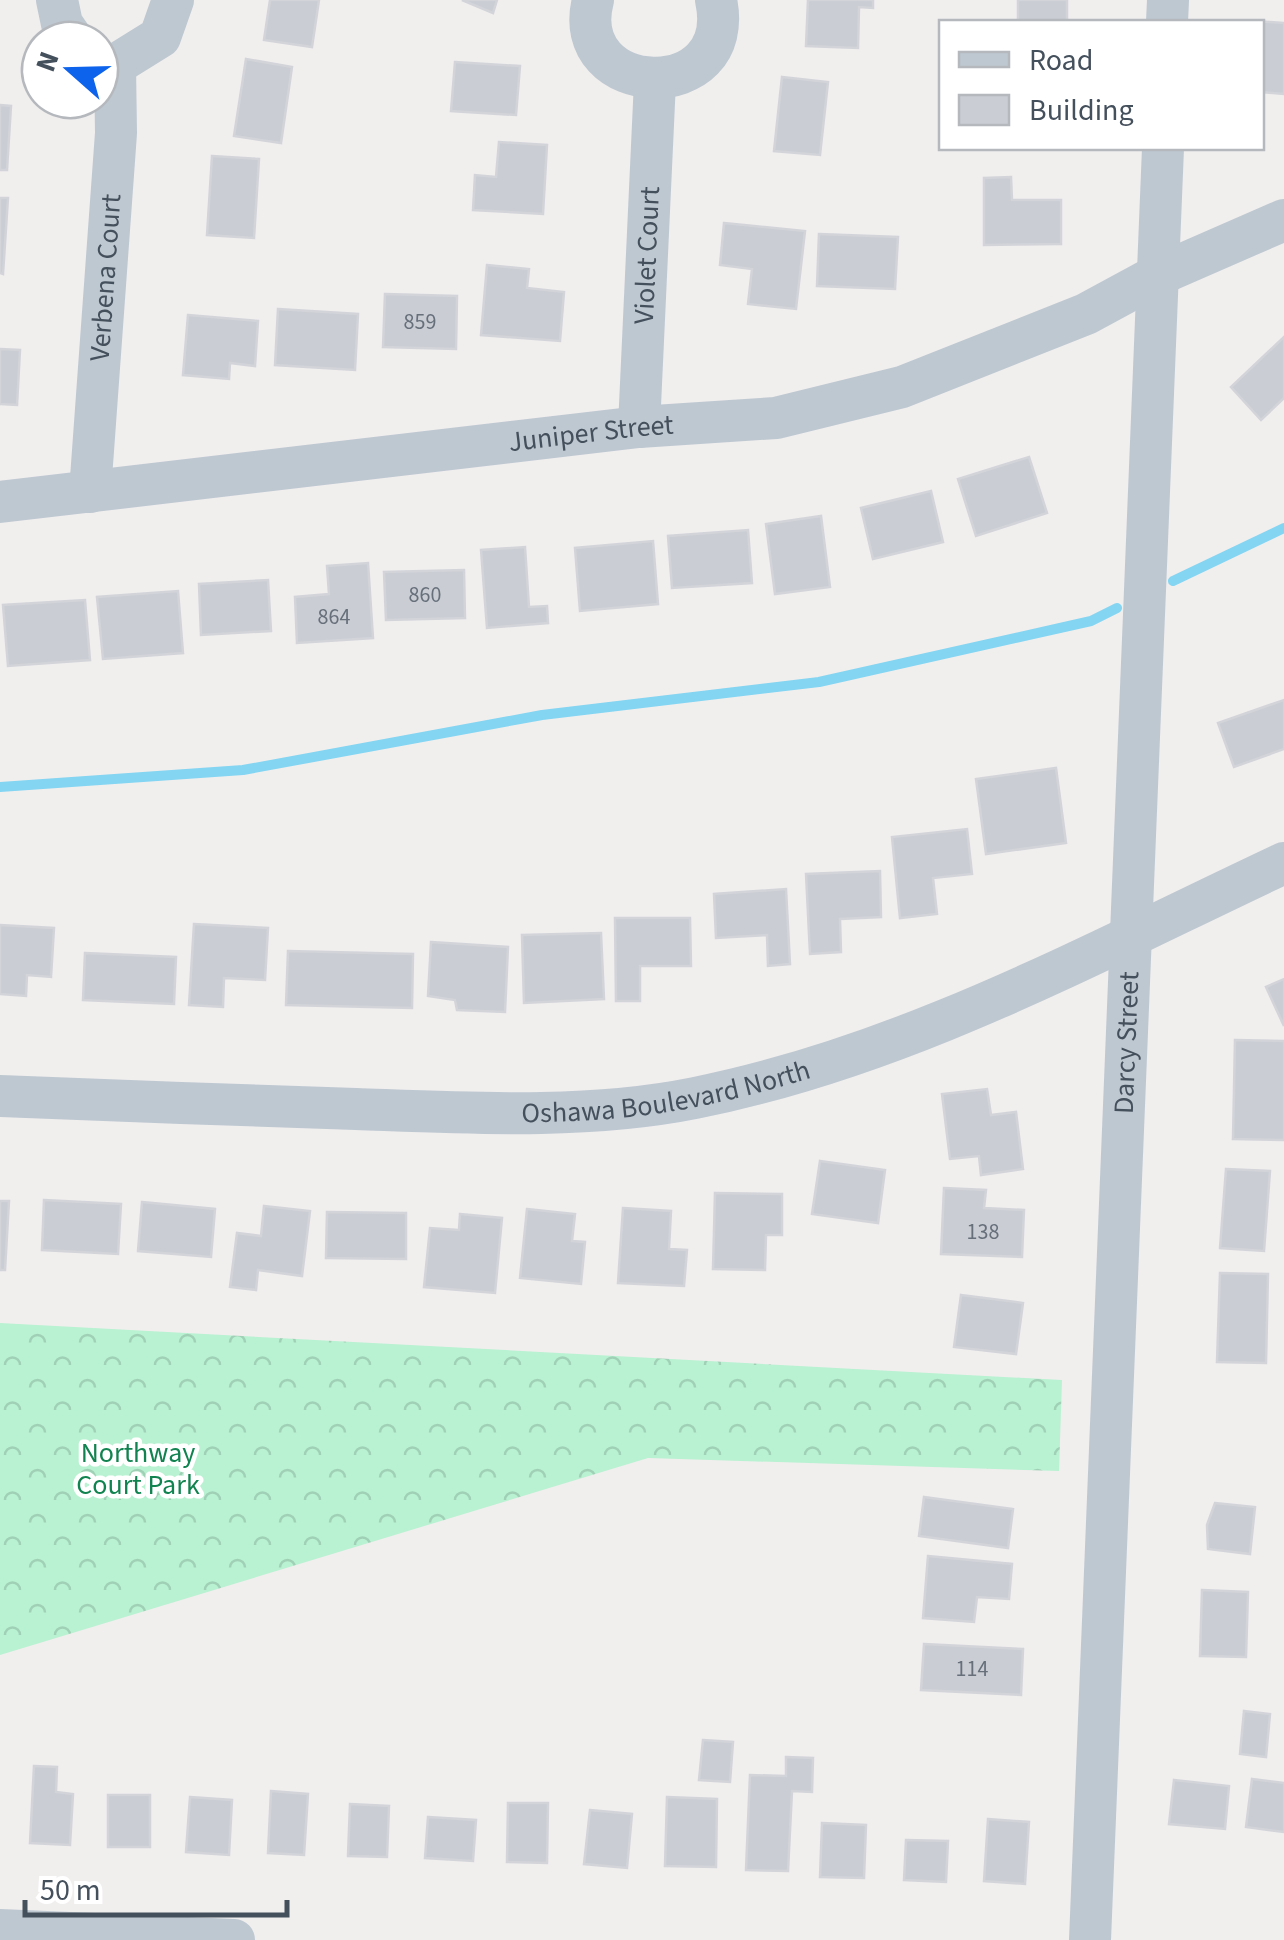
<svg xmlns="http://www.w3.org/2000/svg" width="1284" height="1940" viewBox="0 0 1284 1940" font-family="'Source Sans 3',sans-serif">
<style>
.forest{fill:url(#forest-crowns)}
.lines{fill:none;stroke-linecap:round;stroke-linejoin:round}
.stream{stroke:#83d5f2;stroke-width:10}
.building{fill:#cacdd3;stroke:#d2d4da;stroke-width:2.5}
.street{stroke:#bec8d1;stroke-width:42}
.labels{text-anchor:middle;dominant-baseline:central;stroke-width:9;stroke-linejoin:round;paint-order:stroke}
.number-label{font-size:22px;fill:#666f7a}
.street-label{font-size:28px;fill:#45505d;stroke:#fff}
.park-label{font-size:28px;fill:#118350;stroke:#fff}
</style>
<defs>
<pattern id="forest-crowns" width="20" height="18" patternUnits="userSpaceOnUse" patternTransform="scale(2.5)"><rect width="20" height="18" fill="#b9f2d2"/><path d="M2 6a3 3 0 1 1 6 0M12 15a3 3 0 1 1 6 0" fill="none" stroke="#a0d1b7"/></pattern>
</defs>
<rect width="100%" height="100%" fill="#f1eeee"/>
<path class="forest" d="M0,1323L1062,1380L1059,1471L648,1458L0,1655Z"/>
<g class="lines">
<g class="stream">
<path d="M1173,581L1284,528"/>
<path d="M0,787L243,770L542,715L819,682L1091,621L1117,608"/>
</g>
</g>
<g class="building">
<path d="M270,0H319L312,47L264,40Z"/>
<path d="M462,0H497L493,13Z"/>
<path d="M808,0H873V8L859,7L858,48L806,46Z"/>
<rect x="1018" y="0" width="49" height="22"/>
<path d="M1256,21L1284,23V94L1262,92V22Z"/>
<path d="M246,59L292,67L281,143L234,136Z"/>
<path d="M455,62L520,66L516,115L451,111Z"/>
<path d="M782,77L828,82L820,155L774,151Z"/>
<path d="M0,105L11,106L7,170H0Z"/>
<path d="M499,142L547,145L543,214L473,210L475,175L496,177Z"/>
<path d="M212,156L259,159L254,238L207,235Z"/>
<path d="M1011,177L1012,200H1061V244L984,245V178Z"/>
<path d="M0,198H8L3,274L0,273Z"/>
<path d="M724,223L805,231L796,309L748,304L752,269L720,265Z"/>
<path d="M819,234L898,237L895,289L817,286Z"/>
<path d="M487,265L529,269L527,288L564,292L560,341L481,335Z"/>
<path d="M385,294L457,296L456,349L383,347Z"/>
<path d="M278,309L358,314L355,370L275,365Z"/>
<path d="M188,315L258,321L255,366L230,363L229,379L183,375Z"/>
<path d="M1284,337V398L1261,420L1231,387Z"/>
<path d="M0,349L20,350L17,405L0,404Z"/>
<path d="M1029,457L1047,513L976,536L958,479Z"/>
<path d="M931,491L943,542L873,559L861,508Z"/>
<path d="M821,516L830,587L775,594L766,524Z"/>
<path d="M748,530L752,583L672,588L668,536Z"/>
<path d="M653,541L658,604L580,611L575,548Z"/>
<path d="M525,547L529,607L547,606L548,623L487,628L481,550Z"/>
<path d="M368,563L373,638L297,643L295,597L329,594L327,566Z"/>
<path d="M464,570L465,618L386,620L384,572Z"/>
<path d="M268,580L271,631L201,635L199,584Z"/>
<path d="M178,591L183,653L103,659L97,597Z"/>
<path d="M85,600L90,660L8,666L3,605Z"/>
<path d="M1284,700V749L1234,767L1218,723Z"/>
<path d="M1056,768L1066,843L986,854L976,779Z"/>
<path d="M967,829L972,874L933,878L937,914L900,918L892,837Z"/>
<path d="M880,871L881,917L840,919L841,952L810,954L806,874Z"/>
<path d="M786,889L790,964L768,966L767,935L716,938L714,894Z"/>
<path d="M615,918H690L691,966H640V1001H616Z"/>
<path d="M194,924L268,928L265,980L224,978L223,1007L189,1005Z"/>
<path d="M0,925L54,928L51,977L27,975L26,996L0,994Z"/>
<path d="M601,933L604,999L524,1003L522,935Z"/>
<path d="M431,942L508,947L505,1012L457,1010L455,1000L428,996Z"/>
<path d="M288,951L413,954L412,1008L286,1005Z"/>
<path d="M85,953L176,957L174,1004L83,1000Z"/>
<path d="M1284,979V1026L1266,987Z"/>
<path d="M1235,1040L1284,1041V1140L1233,1139Z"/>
<path d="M987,1089L991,1115L1016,1112L1023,1169L981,1175L979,1156L950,1159L942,1094Z"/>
<path d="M820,1161L885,1170L878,1223L812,1214Z"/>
<path d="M1226,1169L1270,1171L1264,1251L1220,1248Z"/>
<path d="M944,1188L986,1190L984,1208L1024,1210L1022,1257L941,1254Z"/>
<path d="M715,1193L782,1194V1235H766L765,1270L713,1269Z"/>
<path d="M44,1200L121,1204L118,1254L42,1250Z"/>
<path d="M0,1201H9L5,1270H0Z"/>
<path d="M142,1202L215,1209L211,1257L138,1251Z"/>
<path d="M264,1206L310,1211L302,1276L258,1270L256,1290L230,1287L237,1233L261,1236Z"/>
<path d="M623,1208L671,1211L669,1249L687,1250L684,1286L618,1283Z"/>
<path d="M527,1209L575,1214L572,1241L585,1242L581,1284L520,1278Z"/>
<path d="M327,1212L406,1213V1259L326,1258Z"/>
<path d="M460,1214L502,1218L495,1293L424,1287L430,1228L459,1230Z"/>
<path d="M1220,1273L1268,1274L1266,1363L1217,1362Z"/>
<path d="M961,1295L1023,1303L1016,1354L954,1347Z"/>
<path d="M924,1497L1013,1509L1008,1548L919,1536Z"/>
<path d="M1215,1503L1255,1507L1250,1554L1208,1549L1207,1525Z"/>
<path d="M928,1556L1012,1564L1009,1599L977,1597L974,1622L923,1618Z"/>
<path d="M1202,1590L1248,1592L1246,1657L1200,1656Z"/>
<path d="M924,1644L1023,1649L1021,1695L921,1690Z"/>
<path d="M1244,1711L1270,1714L1266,1757L1240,1754Z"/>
<path d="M703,1740L733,1742L730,1782L699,1780Z"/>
<path d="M786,1757L813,1758L812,1792L792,1791L788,1871L746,1870L750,1775L786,1776Z"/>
<path d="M34,1766L57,1767L56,1792L73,1794L70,1845L30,1843Z"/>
<path d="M1252,1779L1284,1783V1832L1246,1827Z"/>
<path d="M1174,1780L1229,1786L1225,1829L1169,1824Z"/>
<path d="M271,1791L308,1794L304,1855L268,1853Z"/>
<rect x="108" y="1795" width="42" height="52"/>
<path d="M190,1797L232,1800L229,1855L186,1852Z"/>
<path d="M667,1797L717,1799L716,1867L665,1866Z"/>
<path d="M508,1803H548L547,1863L507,1862Z"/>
<path d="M350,1804L389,1806L387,1857L348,1856Z"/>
<path d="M590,1810L632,1814L627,1868L584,1864Z"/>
<path d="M428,1817L476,1820L473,1861L425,1858Z"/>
<path d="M988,1819L1029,1822L1025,1884L984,1881Z"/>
<path d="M822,1823L866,1825L864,1878L820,1877Z"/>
<path d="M906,1840L948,1841L946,1882L904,1880Z"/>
</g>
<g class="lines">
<g class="street">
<path d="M57,0L62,24L73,40"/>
<path d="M593,0C567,100 739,107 716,0"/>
<path d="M1167,22L1168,0"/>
<path d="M115,65L160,37L173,0"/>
<path id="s1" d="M639,427L655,81"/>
<path id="s2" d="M90,492L116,133L115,65"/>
<path id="s3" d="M0,502L639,427L776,418L902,387L1086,314L1158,275L1284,220"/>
<path id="s4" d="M0,1096C119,1101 237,1105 356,1109C467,1113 586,1120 695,1098C905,1056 1092,953 1284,863"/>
<path d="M0,1930L234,1940"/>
<path id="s5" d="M1090,1940L1163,148"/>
</g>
</g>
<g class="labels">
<g class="number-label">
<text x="420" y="322">859</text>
<text x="425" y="595">860</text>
<text x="334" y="617">864</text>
<text x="983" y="1232">138</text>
<text x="972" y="1669">114</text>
</g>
<g class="street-label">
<text stroke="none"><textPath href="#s1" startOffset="172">Violet Court</textPath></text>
<text stroke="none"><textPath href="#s2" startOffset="215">Verbena Court</textPath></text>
<text stroke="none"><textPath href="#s3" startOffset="595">Juniper Street</textPath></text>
<text stroke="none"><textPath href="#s5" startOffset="898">Darcy Street</textPath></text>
<text stroke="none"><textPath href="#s4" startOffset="668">Oshawa Boulevard North</textPath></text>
</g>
<g class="park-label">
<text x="138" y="1453">Northway<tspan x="138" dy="32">Court Park</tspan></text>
</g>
</g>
<rect x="939" y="20" width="325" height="130" fill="#ffffff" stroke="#b5b9be" stroke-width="2.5"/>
<rect x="959" y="52" width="50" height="15" fill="#bec8d1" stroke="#b5b9be" stroke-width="2.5"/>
<text x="1029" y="70" font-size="30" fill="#45505d">Road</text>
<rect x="959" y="95" width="50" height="30" fill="#cacdd3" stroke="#b5b9be" stroke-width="2.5"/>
<text x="1029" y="120" font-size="30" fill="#45505d">Building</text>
<g transform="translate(70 70) rotate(290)"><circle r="48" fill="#ffffff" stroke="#b5b9be" stroke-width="2.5"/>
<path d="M0-8L18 38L0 25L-18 38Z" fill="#0d63ec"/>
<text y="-15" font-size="28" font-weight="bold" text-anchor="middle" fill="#45505d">N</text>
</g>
<path d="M25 1900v15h262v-15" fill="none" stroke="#45505d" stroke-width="5"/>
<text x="40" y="1900" font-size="30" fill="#45505d" stroke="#ffffff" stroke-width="8" paint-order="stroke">50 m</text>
</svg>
